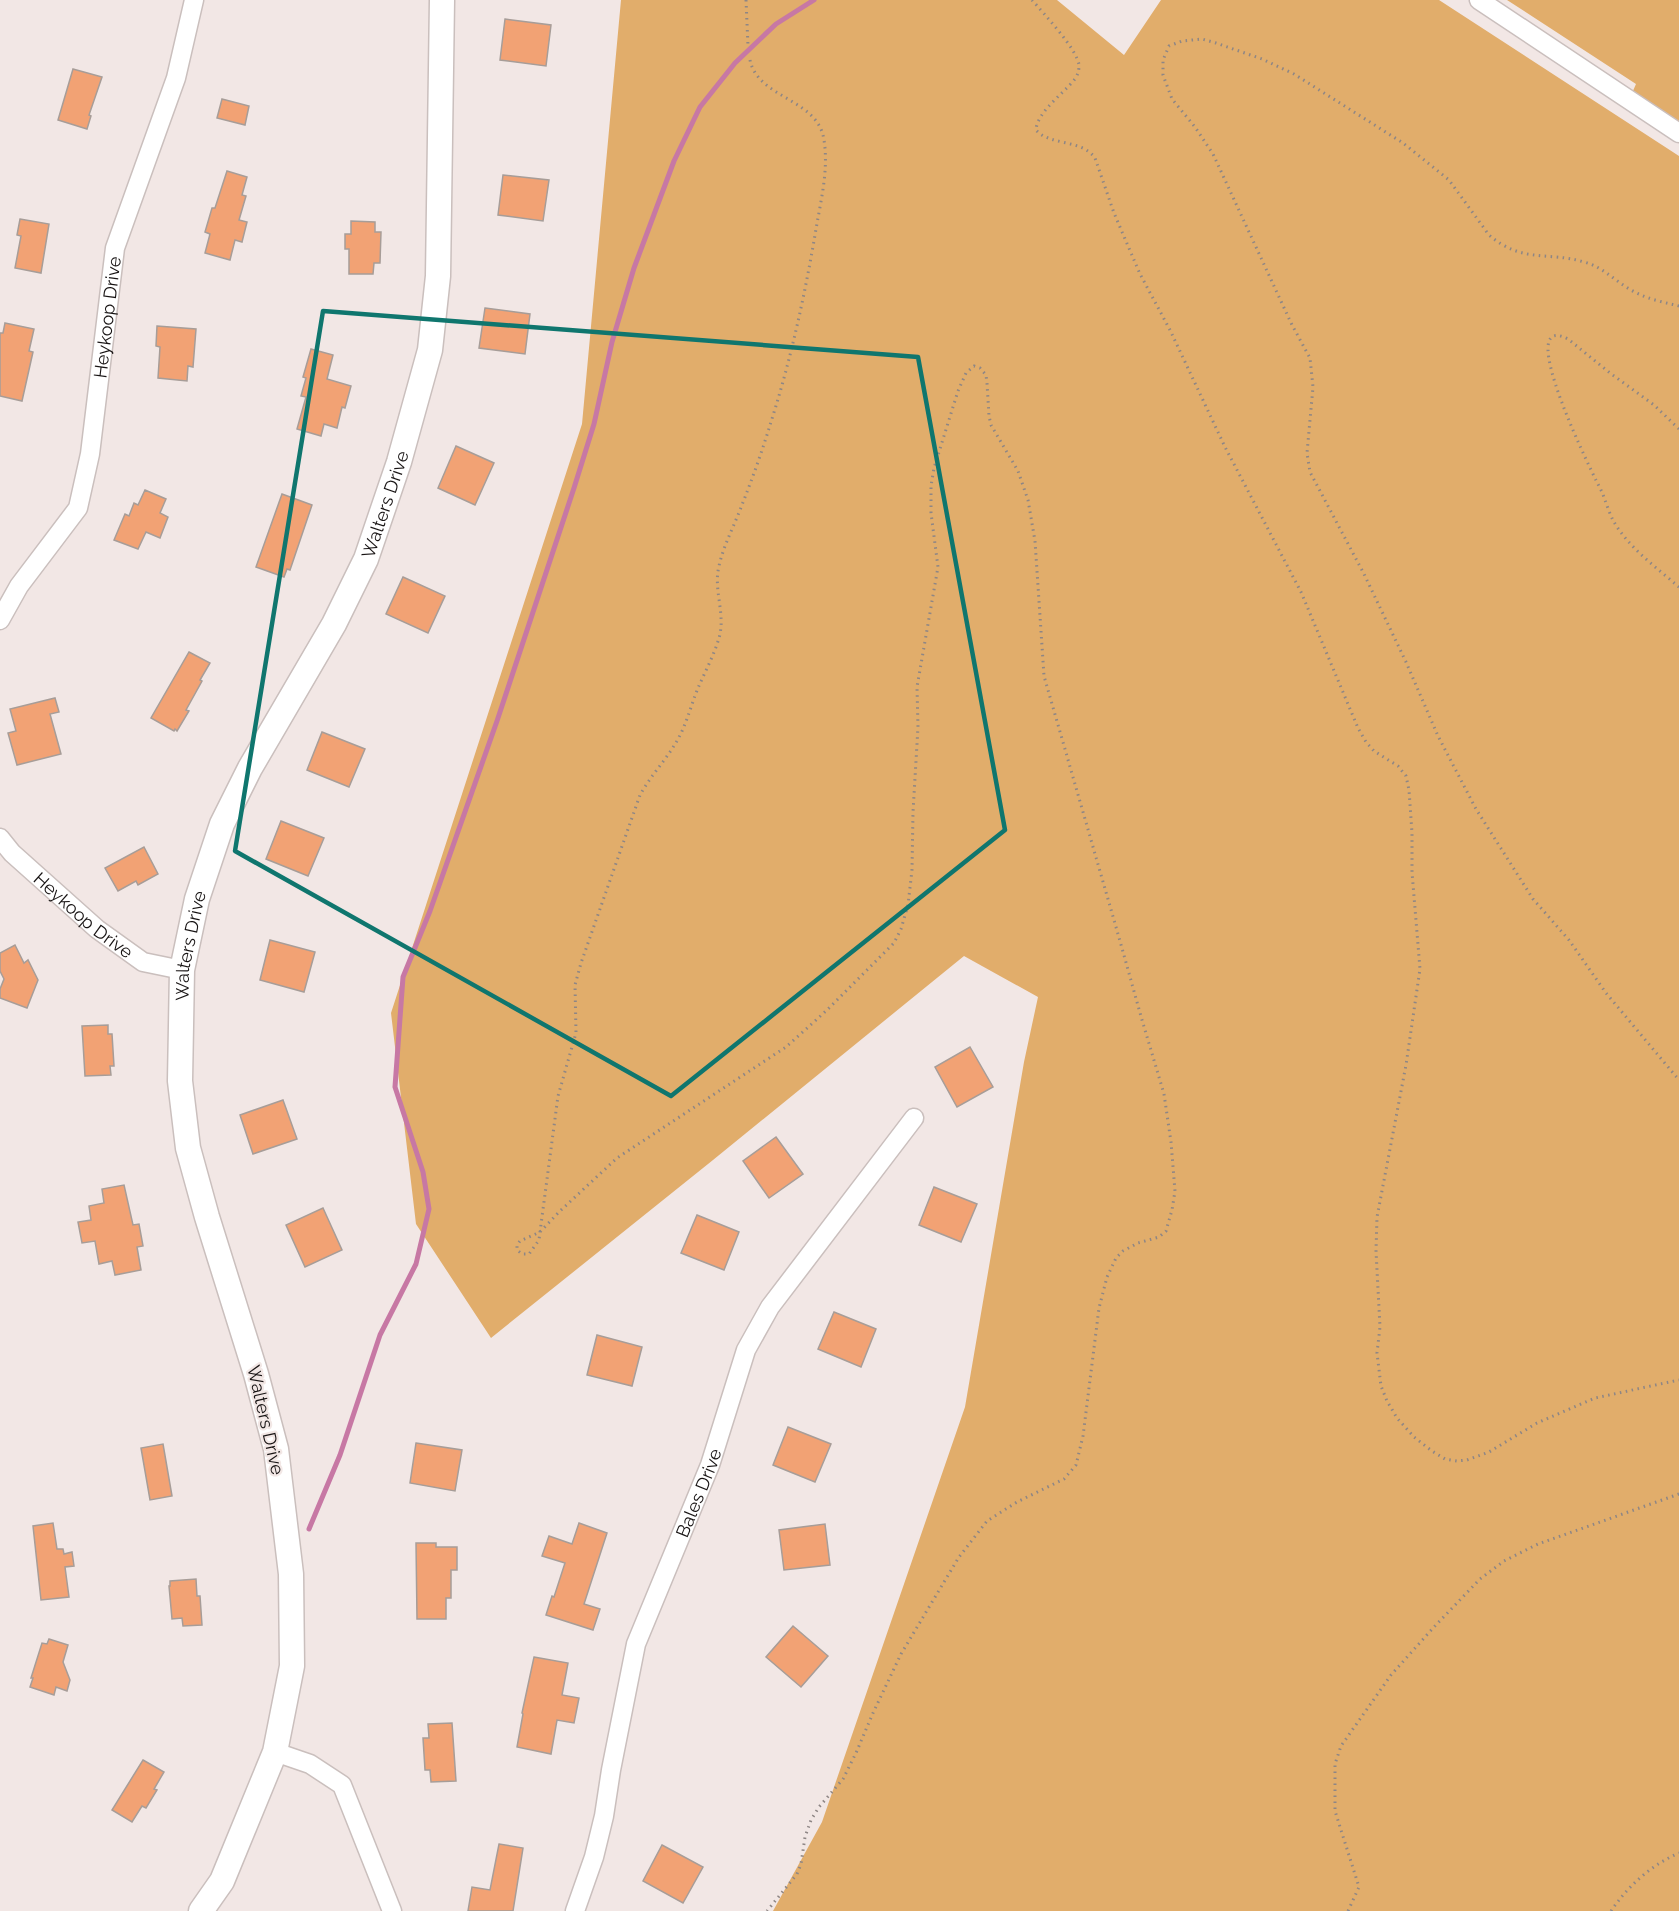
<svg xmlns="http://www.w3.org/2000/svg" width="1679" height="1911" viewBox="0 0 1679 1911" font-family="Raleway,sans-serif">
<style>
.green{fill:#e1ad6b}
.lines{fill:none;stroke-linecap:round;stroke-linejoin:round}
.stream{stroke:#c778a4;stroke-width:5}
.building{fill:#f2a274;stroke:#a79d98;stroke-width:1.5}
.street-casing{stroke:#cabfbd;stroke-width:21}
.secondary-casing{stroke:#cabfbd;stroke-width:27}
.path{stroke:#8e8685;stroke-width:3;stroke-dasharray:1.5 4.5;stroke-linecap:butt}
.street{stroke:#fff;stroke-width:18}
.secondary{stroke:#fff;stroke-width:24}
.marked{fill:none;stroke:#0f766e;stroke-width:4.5;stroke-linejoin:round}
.labels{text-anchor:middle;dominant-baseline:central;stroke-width:4.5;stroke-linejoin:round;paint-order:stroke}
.street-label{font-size:18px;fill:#171313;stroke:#f2e7e5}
</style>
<rect width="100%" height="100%" fill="#f2e7e5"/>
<g class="green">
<path d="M621,0H1057L1124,55L1161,0H1439L1679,156V1911H773L822,1822L965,1407L1024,1062L1038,997L964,956L713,1160L491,1338L416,1224L391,1013L582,424Z"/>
<path d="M1507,0H1679V133L1629,100L1636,84Z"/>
</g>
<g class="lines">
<path class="stream" d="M309,1529L340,1455L380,1335L416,1264L429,1209L423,1172L395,1087L403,977L430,911L497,721L574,488L594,424L612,342L634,268L674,161L700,107L735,63L776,24L814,0"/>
</g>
<g class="building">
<path d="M505,19L551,25L546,66L500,60Z"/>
<path d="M73,69L102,77L89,115L91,116L87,129L58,120Z"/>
<path d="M222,99L249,106L245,125L217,118Z"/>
<path d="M227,171L247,177L242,195L246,196L239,220L247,222L242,242L235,240L230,260L205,253L210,234L205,232L212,208H215Z"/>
<path d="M503,175L549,180L543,221L498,215Z"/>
<path d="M20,219L49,224L41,273L15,268L21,236L17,235Z"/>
<path d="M351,221L375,222V232H381L380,263H374L373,274H349V249H345V234H351Z"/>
<path d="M485,308L530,314L525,354L479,348Z"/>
<path d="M5,323L34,329L29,351L33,352L22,401L0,396V333H3Z"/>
<path d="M157,326L196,329L193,367L188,366L187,381L158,378L160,347L156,346Z"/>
<path d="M311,349L333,355L327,379L351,386L345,408L342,407L337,428L324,424L321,436L297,429L306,397L301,396L306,378L303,377Z"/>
<path d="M456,446L494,463L475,505L438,488Z"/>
<path d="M145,490L166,499L160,513L168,517L160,538L146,532L138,549L114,540L125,514L129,516L134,503L138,505Z"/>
<path d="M282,494L312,505L290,570L287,569L284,577L256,567Z"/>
<path d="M403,577L445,596L428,633L386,614Z"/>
<path d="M189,652L210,663L200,680L202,681L186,710L189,711L177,731L175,729L174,731L151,718Z"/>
<path d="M55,698L59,712L50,714L61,754L17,765L8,733L16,731L10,709Z"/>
<path d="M322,732L365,749L349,787L307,770Z"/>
<path d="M281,821L324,838L308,876L266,859Z"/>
<path d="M144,847L158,874L138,885L136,881L118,891L105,868Z"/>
<path d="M270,940L315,952L304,992L260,980Z"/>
<path d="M15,945L24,963L28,960L38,980L27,1008L0,998V989L4,979L0,971V953Z"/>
<path d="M108,1025V1034H112L114,1066H110L111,1075L85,1076L82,1026Z"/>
<path d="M970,1047L993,1087L957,1107L935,1067Z"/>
<path d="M283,1100L297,1139L253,1154L240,1115Z"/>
<path d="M776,1137L803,1174L769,1198L743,1161Z"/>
<path d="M124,1185L133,1225L139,1224L143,1246L137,1247L141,1270L115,1275L112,1261L99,1264L95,1241L82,1243L78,1222L91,1220L89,1206L104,1203L102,1189Z"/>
<path d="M934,1187L977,1204L961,1242L919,1225Z"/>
<path d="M323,1208L342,1250L305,1267L286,1225Z"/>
<path d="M697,1215L739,1232L724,1270L681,1253Z"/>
<path d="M834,1312L876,1329L861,1367L818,1349Z"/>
<path d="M597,1335L642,1347L632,1386L587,1375Z"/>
<path d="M788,1427L831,1444L815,1482L773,1465Z"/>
<path d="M416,1443L462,1450L455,1491L410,1483Z"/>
<path d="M163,1444L172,1496L150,1500L141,1448Z"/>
<path d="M53,1523L57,1549H63L64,1554L72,1552L74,1566L65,1567L69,1597L41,1600L33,1526Z"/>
<path d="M579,1523L607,1533L584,1604L600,1609L593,1630L546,1615L552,1596L554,1597L565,1563L542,1556L549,1536L572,1544Z"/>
<path d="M825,1524L830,1565L784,1570L779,1530Z"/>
<path d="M416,1543H436V1547H457V1570H451V1598H446V1619H417Z"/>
<path d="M196,1579L197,1596H200L202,1625L183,1626L182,1618L172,1619L169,1586H170V1581Z"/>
<path d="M793,1626L828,1656L801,1687L766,1657Z"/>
<path d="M49,1639L68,1645L63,1662L70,1680L67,1691L56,1687L54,1695L30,1687L33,1678H31L42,1643L47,1644Z"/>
<path d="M534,1657L568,1663L562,1695L579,1698L574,1723L557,1720L551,1754L517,1747L523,1714L522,1713Z"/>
<path d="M452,1723L456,1781L431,1782L430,1770H425L423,1738H429L428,1724Z"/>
<path d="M143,1760L164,1772L154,1789L157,1790L146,1808L142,1806L132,1822L112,1810Z"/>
<path d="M499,1844L523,1848L513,1911H468L472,1887L490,1890Z"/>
<path d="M662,1845L703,1867L683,1903L643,1881Z"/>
</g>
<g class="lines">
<defs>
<g id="street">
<path d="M1479,0L1679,133"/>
<path id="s1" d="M0,620L19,586L78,508L90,454L115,248L176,78L194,0"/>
<path id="s2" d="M0,838L12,853L97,929L143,962L182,970"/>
<path d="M275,1752L310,1764L342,1785L392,1911"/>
<path id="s3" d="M575,1911L594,1857L604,1816L611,1770L636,1644L710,1465L746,1350L770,1307L914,1118"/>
</g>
<g id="secondary">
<path id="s4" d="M201,1911L222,1881L275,1752L292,1666L291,1574L276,1449L256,1374L207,1217L188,1148L180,1081L182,970L197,899L222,824L250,768L334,624L366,559L399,462L430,350L438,276L442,0"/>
</g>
</defs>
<use href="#street" class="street-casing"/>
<use href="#secondary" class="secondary-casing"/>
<g class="path">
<path d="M746,0L748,46"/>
<path d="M1032,0C1044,14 1077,49 1079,65C1079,71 1078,74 1075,79C1064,93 1037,112 1036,130C1050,146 1082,139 1095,158L1114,213L1140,274L1170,330L1225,447L1301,592L1358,728L1366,742L1374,751L1398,766L1406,776L1409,790L1412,833V872L1420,969L1406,1065L1377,1217L1376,1251L1380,1327L1377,1353L1381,1386L1387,1401L1397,1418L1414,1437L1432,1451L1445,1459L1457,1461L1467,1460L1489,1452L1537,1423L1595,1398L1679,1380"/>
<path d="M750,60C758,99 818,98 824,140C829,171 820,204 815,235C804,299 790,363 770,425C761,455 750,485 738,515C731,532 723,548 719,566C713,590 726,614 719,638C714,655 705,672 698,688C691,705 687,723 678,739C667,759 651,775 640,795L581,963L575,985L576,1033L558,1096L540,1232L539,1240L529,1254H522L517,1250V1245L520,1241L540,1232L559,1212L617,1158L786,1047L826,1011L894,943L901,929L908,905L912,870L913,812L918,727L917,687L938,567L931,513V486L934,468L958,391L966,373L974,366L980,368L986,375L987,383L989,416L991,425L1018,471L1028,500L1035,541L1044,676L1120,941L1142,1020L1164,1094L1171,1142L1175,1191L1172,1210L1166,1231L1159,1237L1138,1243L1123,1251L1116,1258L1107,1277L1099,1308L1083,1436L1076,1465L1064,1479L1017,1502L987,1521L959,1557L901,1654L873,1713L856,1753L843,1779L819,1807L811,1820L805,1837L801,1864L797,1874L767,1911"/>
<path d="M1679,306C1663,302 1646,299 1631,290C1615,281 1603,267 1584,262C1548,251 1523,264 1489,235L1449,180L1403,143L1294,74L1262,59L1216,43L1202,39L1182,41L1169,46L1163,60V75L1172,99L1195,127L1213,154L1292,325L1310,358L1313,387L1307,453L1310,472L1364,574L1406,662L1438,736L1476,809L1533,899L1569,940L1606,993L1679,1080"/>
<path d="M1679,429L1654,405L1610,373L1568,339C1510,309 1596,481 1602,492C1606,502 1609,513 1614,522C1629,548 1657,568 1679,587"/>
<path d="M1348,1911L1359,1887L1335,1811V1764L1341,1746L1391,1675L1434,1627L1480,1579L1504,1561L1538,1544L1679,1494"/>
<path d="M1611,1911C1628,1886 1651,1865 1679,1853"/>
</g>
<use href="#street" class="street"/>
<use href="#secondary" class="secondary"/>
</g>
<path class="marked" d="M323,311L918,357L1005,830L671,1096L235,851Z"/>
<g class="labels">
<g class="street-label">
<text stroke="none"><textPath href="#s1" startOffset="330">Heykoop Drive</textPath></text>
<text stroke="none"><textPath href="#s4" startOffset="1485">Walters Drive</textPath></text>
<text stroke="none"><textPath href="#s2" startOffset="114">Heykoop Drive</textPath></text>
<text stroke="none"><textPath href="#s4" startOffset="999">Walters Drive</textPath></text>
<text transform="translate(266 1420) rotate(77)">Walters Drive</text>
<text stroke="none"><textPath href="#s3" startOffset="438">Bales Drive</textPath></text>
</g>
</g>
</svg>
